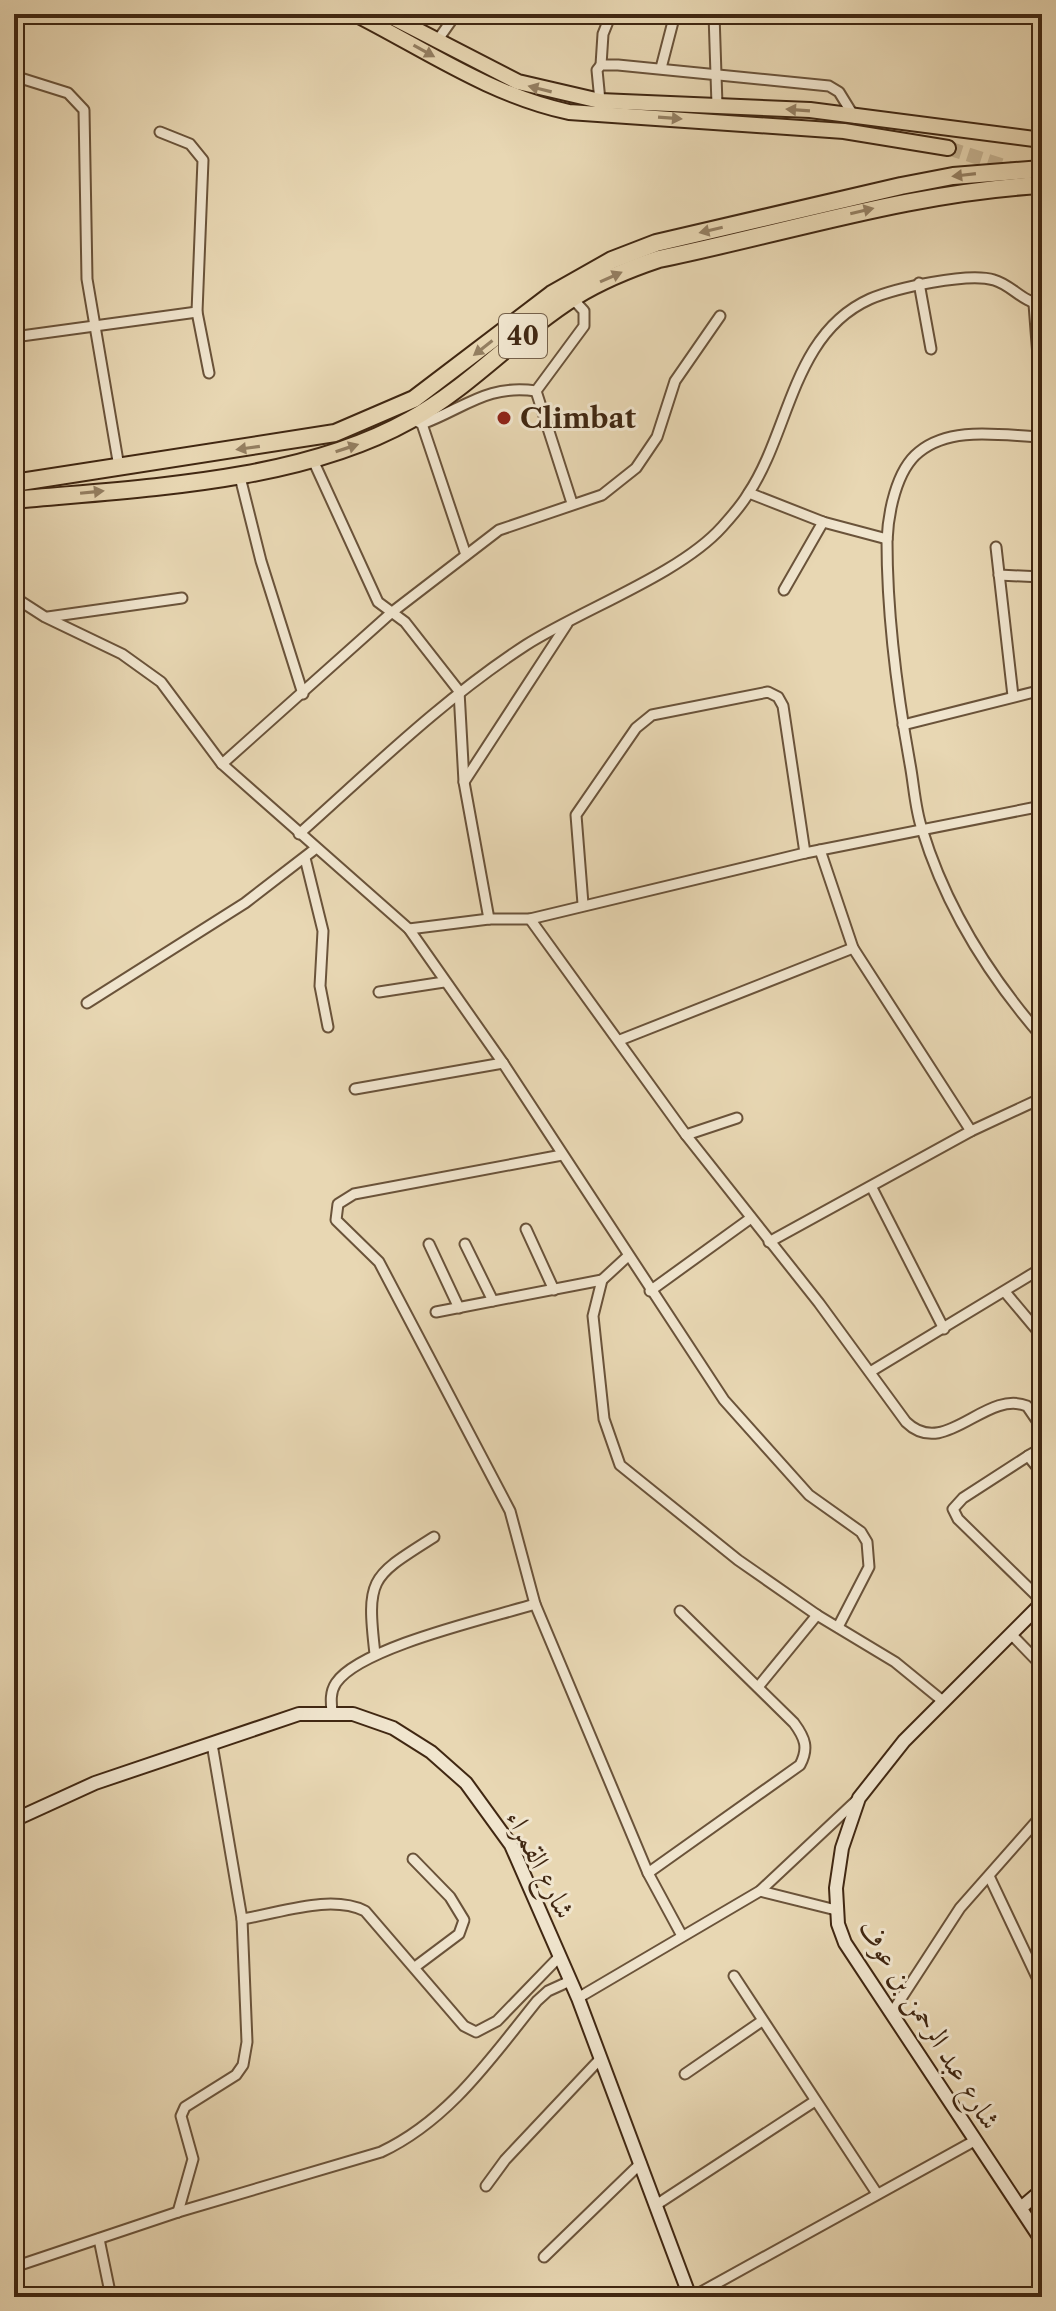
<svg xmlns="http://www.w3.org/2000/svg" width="1056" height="2311" viewBox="0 0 1056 2311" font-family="'Libre Caslon Text',Amiri,serif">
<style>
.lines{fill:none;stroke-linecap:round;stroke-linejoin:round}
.primary-tunnel{stroke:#c6b493;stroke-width:14;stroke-dasharray:14 7;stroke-linecap:butt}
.street-casing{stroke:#6a533a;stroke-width:13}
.secondary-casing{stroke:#402712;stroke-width:16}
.primary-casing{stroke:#402712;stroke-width:18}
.highway-casing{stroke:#402712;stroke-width:20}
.street{stroke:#f0e5ce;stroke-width:9}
.secondary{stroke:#f0e5ce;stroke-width:12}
.primary{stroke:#e8d7b3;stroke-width:14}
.highway{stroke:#e8d7b3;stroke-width:16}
.oneway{fill:#947f62}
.poi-dot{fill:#8f2418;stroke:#f0e5ce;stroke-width:3}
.labels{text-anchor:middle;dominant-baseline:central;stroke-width:6;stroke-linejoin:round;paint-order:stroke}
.shield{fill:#f0e5ce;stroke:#75604a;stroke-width:2}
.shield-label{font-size:26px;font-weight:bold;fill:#402712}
.poi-label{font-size:28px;font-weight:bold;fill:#402712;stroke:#f0e5ce;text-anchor:start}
.street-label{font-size:28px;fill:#402712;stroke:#f0e5ce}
</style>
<rect width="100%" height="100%" fill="#e8d7b3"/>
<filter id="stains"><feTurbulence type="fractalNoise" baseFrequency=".0025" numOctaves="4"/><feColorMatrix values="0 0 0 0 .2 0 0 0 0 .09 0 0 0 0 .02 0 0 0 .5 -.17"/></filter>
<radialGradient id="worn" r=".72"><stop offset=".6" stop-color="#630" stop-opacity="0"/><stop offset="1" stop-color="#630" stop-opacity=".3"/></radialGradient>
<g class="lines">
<path class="primary-tunnel" d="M948,148L1016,170"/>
<defs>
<g id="street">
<path d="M714,14L717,105"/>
<path d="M437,41L456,14"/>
<path d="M601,65L603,34L611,14"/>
<path d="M661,68L675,14"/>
<path d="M14,76L68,93L84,110L87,279L119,467"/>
<path d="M600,101L597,70L601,65H618L829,86L839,92L855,118"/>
<path d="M160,132L190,144L203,160L197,312L209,373"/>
<path d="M919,283L931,349"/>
<path d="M1034,304L1042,409"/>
<path d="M14,337L197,312"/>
<path d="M412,419L422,424L466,555"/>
<path d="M422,424C465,408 487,384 536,391"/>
<path d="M1042,437C1003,436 952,425 919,452C896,470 888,514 887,541C887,615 897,692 910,764C914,785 915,809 922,829C946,908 989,976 1042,1037"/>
<path d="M312,458L378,602L405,622L459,691L464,782L489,919"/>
<path d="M239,473L261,561L303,694"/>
<path d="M749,493L823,522L887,539"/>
<path d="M572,503L536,391L584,326V311L572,298"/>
<path d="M996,547L1013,696"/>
<path d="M999,575L1042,577"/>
<path d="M784,590L823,522"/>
<path d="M14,597L45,617L122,654L161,682L222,764L409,929L503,1063L724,1400L809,1495L861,1532L867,1542L869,1567L838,1627"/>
<path d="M48,617L182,598"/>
<path d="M903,725L1042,690"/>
<path d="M222,764L391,613L499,530L602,495L636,468L657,437L675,381L720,316"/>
<path d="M464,782L567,624"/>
<path d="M299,834C373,768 443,699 526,645C583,609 680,574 722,527C731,517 741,506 748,494C790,432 792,334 870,299C896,288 968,272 994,280C1012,285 1023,303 1042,304"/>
<path d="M820,850L853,948L971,1131"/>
<path d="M305,858L323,931L320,986L328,1027"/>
<path d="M583,904L576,815L636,728L652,715L768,692L778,697L783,706L805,853"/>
<path d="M530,919L686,1135L819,1303L906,1422C945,1460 985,1389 1027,1406L1042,1428"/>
<path d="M409,929L489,919H530L805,853L1042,806"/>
<path d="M379,992L444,982"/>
<path d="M87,1003L245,903L315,849"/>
<path d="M620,1040L853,948"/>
<path d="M355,1089L503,1063"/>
<path d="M686,1135L737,1118"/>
<path d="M562,1155L354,1194L338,1204L336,1220L379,1262L510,1511L535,1604L648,1873L681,1934"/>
<path d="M872,1188L944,1329"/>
<path d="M526,1229L554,1290"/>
<path d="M769,1242L971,1131L1042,1098"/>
<path d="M429,1244L459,1308"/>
<path d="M465,1244L493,1301"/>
<path d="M628,1256L602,1280L593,1316L604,1419L620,1465L738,1560L817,1615L895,1662L944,1702"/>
<path d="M650,1291L751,1218"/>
<path d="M1005,1292L1042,1336"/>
<path d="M436,1312L602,1280"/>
<path d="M870,1372L1042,1268"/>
<path d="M1042,1448L1028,1456L1042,1473"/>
<path d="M1028,1456L963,1498L953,1509L958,1519L1042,1601"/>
<path d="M1011,1634L1042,1666"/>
<path d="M375,1654C366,1577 371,1577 434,1537"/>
<path d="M758,1687L817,1615"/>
<path d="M332,1712C331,1702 330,1692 336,1683C360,1647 490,1618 535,1604"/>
<path d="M413,1859L450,1897L464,1920L459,1934L415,1967"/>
<path d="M648,1873L800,1765C809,1748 805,1738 794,1723L680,1611"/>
<path d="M989,1876L1042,1988"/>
<path d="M760,1891L836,1910"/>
<path d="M242,1919C281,1913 330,1894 365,1911L464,2026L476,2032L497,2021L559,1957"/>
<path d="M734,1976L876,2192"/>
<path d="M578,1998L760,1891L857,1800"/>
<path d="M891,2014L960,1908L1042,1815"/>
<path d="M685,2074L762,2021"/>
<path d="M486,2186L505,2160L601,2058"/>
<path d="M656,2205L815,2101"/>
<path d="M178,2212L193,2159L181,2116L185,2107L236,2075L243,2065L247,2042L242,1919L212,1744"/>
<path d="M99,2239L111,2297"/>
<path d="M544,2257L641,2163"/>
<path d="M14,2267L178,2212L381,2152C449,2120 491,2058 537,2001L548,1991L570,1981"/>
<path d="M692,2297L976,2140"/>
</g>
<g id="secondary">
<path d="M1042,1603L904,1741L859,1798L842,1848L836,1888L838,1924L845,1943L1042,2241"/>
<path d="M14,1820L95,1783L299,1714H353L393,1728L431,1752L466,1783L511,1845L578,1998L690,2297"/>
<path d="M1022,2207L1042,2190"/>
</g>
<g id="primary">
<path d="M355,14C426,50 490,95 569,112L844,131L948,148"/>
<path d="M386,14L518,82L600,101L810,110L1042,140"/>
</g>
<g id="highway">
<path d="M14,483L335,433L414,399L552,294L612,260L656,243L901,186L953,176L1042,169"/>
<path d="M14,500C140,488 298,483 410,420C470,387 517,333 576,296C602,280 629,269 659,259C786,233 911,192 1042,185"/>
</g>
</defs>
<use href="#street" class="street-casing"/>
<use href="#secondary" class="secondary-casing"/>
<use href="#primary" class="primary-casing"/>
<use href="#highway" class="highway-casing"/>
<use href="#street" class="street"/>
<use href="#secondary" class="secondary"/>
<use href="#primary" class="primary"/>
<use href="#highway" class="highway"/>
</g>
<defs><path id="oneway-solid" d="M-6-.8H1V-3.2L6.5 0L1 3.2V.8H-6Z" transform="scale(2)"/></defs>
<g class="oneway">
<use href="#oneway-solid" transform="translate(424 51) rotate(29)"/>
<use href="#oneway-solid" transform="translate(540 89) rotate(-166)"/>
<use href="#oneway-solid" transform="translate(798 110) rotate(-176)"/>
<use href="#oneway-solid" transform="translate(670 118) rotate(4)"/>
<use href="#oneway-solid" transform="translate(964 175) rotate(173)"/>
<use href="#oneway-solid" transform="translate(862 211) rotate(-13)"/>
<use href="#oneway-solid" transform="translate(711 230) rotate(167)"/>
<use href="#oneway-solid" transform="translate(611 277) rotate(-24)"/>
<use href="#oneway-solid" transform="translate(483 348) rotate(142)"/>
<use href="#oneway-solid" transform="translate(248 448) rotate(172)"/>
<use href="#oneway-solid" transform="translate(347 448) rotate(-18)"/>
<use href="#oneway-solid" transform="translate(92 492) rotate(-6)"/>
</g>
<circle class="poi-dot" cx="504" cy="418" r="8"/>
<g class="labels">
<rect class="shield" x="499" y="314" width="48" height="44" rx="6"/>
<g class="shield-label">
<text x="523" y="336">40</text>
</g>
<g class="poi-label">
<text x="520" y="418">Climbat</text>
</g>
<g class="street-label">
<text transform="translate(541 1864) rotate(63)">شارع القمراء</text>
<text transform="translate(930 2024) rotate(58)">شارع عبد الرحمن بن عوف</text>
</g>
</g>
<rect width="1056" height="2311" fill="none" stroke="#e8d7b3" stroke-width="48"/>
<rect x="16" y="16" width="1024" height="2279" fill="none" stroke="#402712" stroke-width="4"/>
<rect x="24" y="24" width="1008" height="2263" fill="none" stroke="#402712" stroke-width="2"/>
<rect width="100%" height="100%" filter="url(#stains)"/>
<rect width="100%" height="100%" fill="url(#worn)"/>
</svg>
